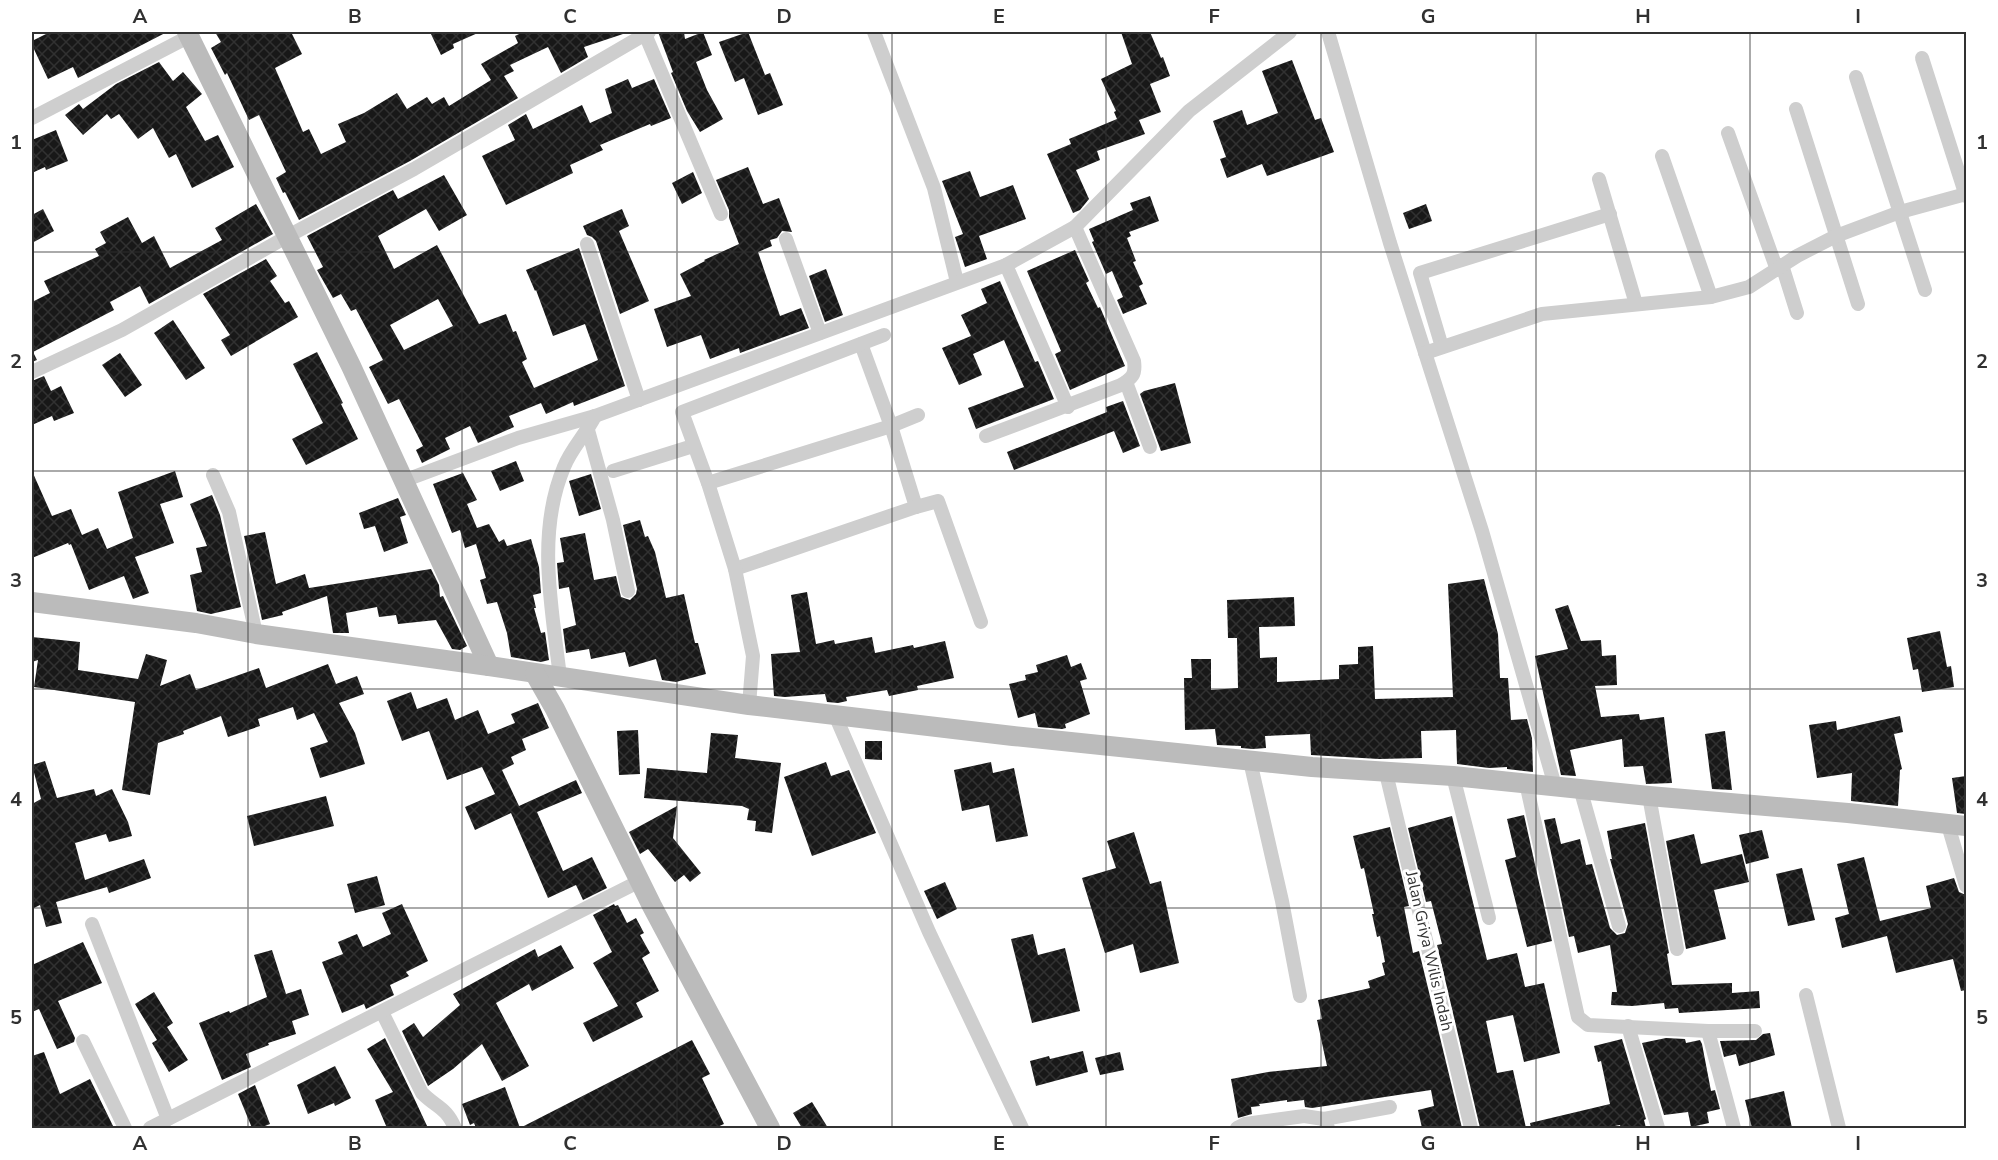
<svg xmlns="http://www.w3.org/2000/svg" width="1998" height="1160" viewBox="0 0 1998 1160" font-family="'Nunito Sans',sans-serif">
<style>
.building{fill:url(#building-cross-hatch);fill-rule:evenodd}
.lines{fill:none;stroke-linecap:round;stroke-linejoin:round}
.street{stroke:#cecece;stroke-width:14}
.secondary{stroke:#bbb;stroke-width:20}
.grid{fill:none;stroke:#313131;stroke-width:1.5;stroke-opacity:0.55}
.labels{text-anchor:middle;dominant-baseline:central;stroke-width:6;stroke-linejoin:round;paint-order:stroke}
.street-label{font-size:16px;fill:#313131;stroke:#fff}
.neatline{fill:none;stroke:#313131;stroke-width:2}
.grid-label{font-size:20px;text-anchor:middle;font-weight:bold;fill:#313131}
</style>
<defs>
<pattern id="building-cross-hatch" width="8" height="8" patternUnits="userSpaceOnUse" patternTransform="scale(1.5)"><rect width="8" height="8" fill="#181818"/><path d="M0 0l8 8M0 8l8-8" fill="none" stroke="#313131"/></pattern>
</defs>
<rect width="100%" height="100%" fill="#fff"/>
<g class="building">
<path d="M50,32H167L78,78L73,67L48,79L32,45V41Z"/>
<path d="M215,32H291L302,54L275,68L303,132L309,129L321,154L346,142L338,124L364,113L397,93L407,109L427,97L432,104L444,97L449,106L491,80L481,64L518,43L515,36L523,32H623V34L584,47L588,57L561,73L548,47L510,65L514,71L504,76L518,98L410,161L299,220L285,192L283,193L276,178L286,172L259,115L249,120L227,73L225,75L211,48L221,42Z"/>
<path d="M430,32H480L453,44L454,48L441,55Z"/>
<path d="M658,32H684L685,39L703,32L712,55L696,62L707,90L723,119L700,132L687,111L671,73L673,72Z"/>
<path d="M748,32L765,75L770,73L783,105L758,115L744,78L735,82L719,42Z"/>
<path d="M1121,32H1150L1161,58L1163,57L1170,76L1150,84L1161,112L1139,120L1145,134L1097,151L1100,160L1076,170L1089,199L1080,210L1073,213L1047,154L1071,144L1069,139L1117,119L1114,112L1116,111L1101,79L1132,64Z"/>
<path d="M1292,60L1315,120L1321,118L1334,152L1267,176L1262,164L1227,178L1220,159L1226,157L1213,121L1242,110L1247,125L1278,113L1262,71Z"/>
<path d="M159,62L173,81L183,72L202,94L186,107L205,141L218,135L234,167L192,188L176,154L169,158L153,128L138,139L119,114L111,119L107,114L83,135L65,115L79,104L83,109L116,84Z"/>
<path d="M628,79L632,88L654,79L671,118L651,126L650,124L600,145L603,150L570,165L573,173L506,205L482,156L515,140L508,125L526,114L533,129L582,105L590,123L612,113L605,89Z"/>
<path d="M56,130L68,161L46,170L45,167L32,173V140Z"/>
<path d="M748,167L763,204L779,198L792,232L782,231L777,238L770,240L772,246L758,252L780,316L801,308L809,328L740,353L739,348L710,359L701,335L667,347L654,309L691,296L680,274L705,261L704,260L739,244L729,218V210L716,180Z"/>
<path d="M970,171L980,197L1013,185L1026,219L979,236L987,259L965,267L955,237L963,234L942,181Z"/>
<path d="M693,172L702,193L682,204L672,183Z"/>
<path d="M444,175L467,215L439,231L426,209L378,236L394,269L437,245L479,324L506,314L513,332L516,331L527,359L522,362L534,388L598,360L585,324L553,336L536,290L535,291L526,270L579,248L625,386L574,406L573,402L546,414L541,403L509,416L514,427L478,443L470,426L445,438L450,449L422,463L416,450L423,446L399,399L388,404L369,367L383,360L356,309L351,311L341,294L333,298L317,270L323,267L307,236L393,190L398,199ZM438,299L453,326L404,350L390,325Z"/>
<path d="M1150,196L1159,221L1129,232L1131,236L1127,238L1136,261L1133,262L1143,284L1139,286L1147,304L1123,314L1117,300L1123,297L1112,271L1106,274L1092,242L1094,241L1089,229L1133,210L1130,203Z"/>
<path d="M256,204L273,234L149,304L140,286L110,302L114,310L33,352L37,360L32,362V302L50,293L44,281L99,256L95,249L106,243L100,232L128,217L142,243L154,236L170,268L222,240L215,228Z"/>
<path d="M1426,204L1432,221L1409,229L1403,213Z"/>
<path d="M43,209L54,231L32,243V215Z"/>
<path d="M622,209L629,226L619,231L649,301L620,314L596,241L592,237L587,235L583,226Z"/>
<path d="M1075,250L1089,281L1086,283L1098,308L1100,307L1125,366L1070,390L1055,354L1061,351L1027,271Z"/>
<path d="M266,259L277,276L270,281L285,303L289,301L298,317L231,356L221,340L230,335L203,294Z"/>
<path d="M826,269L843,315L825,322L809,276Z"/>
<path d="M1000,281L1035,362L1038,361L1054,399L976,429L968,408L1024,387L1004,340L973,354L982,375L959,385L942,348L971,336L961,315L987,303L981,289Z"/>
<path d="M173,320L205,368L186,380L154,333Z"/>
<path d="M317,352L343,403L341,404L358,439L306,465L292,439L323,423L293,364Z"/>
<path d="M120,353L142,385L125,397L102,365Z"/>
<path d="M44,376L51,391L61,386L74,413L54,421L52,416L32,425V381Z"/>
<path d="M1175,383L1191,443L1161,451L1140,394L1144,391Z"/>
<path d="M1123,401L1140,446L1123,453L1114,431L1014,470L1007,452L1107,412L1106,407Z"/>
<path d="M516,461L524,481L500,491L491,471Z"/>
<path d="M32,471L52,516L71,509L82,535L98,528L107,549L133,538L118,492L175,471L183,497L160,504L174,543L135,557L149,593L133,599L124,576L89,590L71,544L69,545L68,543L32,558Z"/>
<path d="M463,473L477,500L467,504L477,528L489,524L499,542L504,539L507,546L531,539L539,567L541,593L533,595L536,608H534L541,633L545,632L549,660L541,662L511,657L507,633L497,602L487,604L480,580L486,578L476,544L465,548L460,530L452,533L433,484Z"/>
<path d="M591,474L601,509L579,516L569,481Z"/>
<path d="M212,495L220,515L241,607L211,614L197,611L190,575L202,572L196,548L207,546L190,504Z"/>
<path d="M398,498L406,515L400,517L408,543L384,552L375,526L364,529L359,513Z"/>
<path d="M640,520L645,537L648,536L655,552L666,598L684,594L695,643H698L706,674L676,682L662,680L656,659L629,667L625,652L591,659L589,649L566,653L563,629L576,625L569,587L559,589L557,563L564,562L560,538L585,533L594,580L616,576L621,597L630,600L636,594L637,589L623,525Z"/>
<path d="M265,532L276,584L305,574L309,588L431,569L439,585L440,597L443,596L467,646L460,650L452,649L436,620L398,624L396,615L379,617L377,607L346,613L349,633H333L327,596L282,612L283,615L262,620L244,536Z"/>
<path d="M1484,579L1498,634L1500,678H1508L1511,720L1527,719L1532,738L1533,772L1507,769V767L1489,768L1457,764L1456,730L1421,731L1422,758L1379,759L1311,755L1310,734L1265,736L1266,748L1253,749L1241,748V746L1217,745L1215,729L1185,730L1184,678H1192L1191,659H1211V690L1238,688L1237,638H1228L1227,600L1294,597L1295,626L1259,627L1260,658L1277,657V682L1339,679V665L1358,664V647L1373,646L1375,699L1453,697L1448,584Z"/>
<path d="M807,592L816,644L834,640L835,644L872,637L875,653L913,645L914,648L945,641L954,678L917,686L918,690L889,696L887,690L846,697L847,701L838,703L827,702L825,694L785,697L774,696L771,654L800,652L791,595Z"/>
<path d="M1568,605L1581,641L1601,640L1602,656L1616,655L1617,685L1595,686L1601,717L1639,714L1640,720L1664,717L1672,783L1646,784L1643,766L1624,767L1622,739L1570,750L1576,776L1561,775L1535,656L1568,649L1555,609Z"/>
<path d="M1940,631L1947,667L1951,666L1954,687L1922,692L1918,669L1913,670L1907,638Z"/>
<path d="M32,637L80,642L78,670L138,679L146,654L167,660L160,686L190,674L196,690L259,668L266,688L328,664L336,684L357,676L364,694L339,703L355,733L365,764L320,778L310,748L328,742L314,713L297,720L293,707L258,719L260,726L228,737L221,716L183,731L184,734L158,743L150,795L122,790L135,702L34,687L38,660L32,662Z"/>
<path d="M1067,655L1071,667L1081,663L1087,679L1080,681L1090,714L1065,724L1066,728L1062,729L1038,727L1035,713L1018,718L1009,684L1026,680L1025,675L1038,672L1036,665Z"/>
<path d="M411,692L417,709L447,698L455,720L478,710L488,734L515,723L511,714L538,703L549,728L522,739L526,750L511,757L514,764L502,770L519,806L576,780L582,793L537,812L563,871L592,857L607,888L583,900L576,885L548,898L511,813L475,830L465,807L495,794L482,767L447,780L429,731L402,741L387,701Z"/>
<path d="M1900,716L1903,732L1894,734L1902,769L1900,770L1898,806L1851,801L1852,773L1817,778L1809,725L1836,721L1837,730Z"/>
<path d="M638,730L640,774L619,775L617,731Z"/>
<path d="M1725,731L1732,790L1712,789L1705,734Z"/>
<path d="M711,733L738,735L735,758L781,763L772,833L755,831L756,821L747,820L749,809L742,806L644,798L647,768L707,773Z"/>
<path d="M865,741H882V760L865,759Z"/>
<path d="M45,761L57,798L94,789L96,796L112,789L128,822L132,836L109,842L106,834L75,843L85,880L144,859L151,878L109,893L107,887L56,902L62,923L46,927L40,905L32,909V804L41,799L32,765Z"/>
<path d="M826,762L831,776L849,770L876,833L812,856L784,777Z"/>
<path d="M991,762L993,773L1014,768L1028,836L996,842L989,805L962,811L954,770Z"/>
<path d="M1966,776V814L1957,813L1952,778Z"/>
<path d="M326,796L334,826L254,846L247,816Z"/>
<path d="M677,806L673,838L701,873L690,882L684,875L675,882L648,849L640,854L629,832Z"/>
<path d="M1524,815L1552,941L1527,947L1505,860L1516,857L1507,819Z"/>
<path d="M1452,816L1487,960L1517,953L1525,987L1544,983L1560,1053L1524,1062L1513,1015L1486,1021L1497,1073L1513,1070L1526,1128H1480L1437,945L1442,944L1431,901L1426,902L1408,828Z"/>
<path d="M1555,818L1561,844L1580,839L1586,865L1592,864L1610,928L1617,935L1625,933L1628,924L1610,859H1612L1607,831L1645,823L1669,953L1667,954L1672,985L1732,983V993L1759,991L1760,1008L1679,1013L1678,1008L1665,1009L1664,1003L1632,1006L1611,1005L1612,992H1617L1610,945L1578,953L1574,936L1569,937L1544,820Z"/>
<path d="M1390,827L1409,906L1404,907L1413,953L1419,951L1462,1128H1422L1418,1110L1434,1106L1431,1090L1312,1108L1305,1107L1304,1100L1287,1102V1100L1259,1104L1260,1106L1251,1107L1252,1114L1238,1118L1231,1079L1268,1072L1327,1066L1317,1020L1322,1019L1318,1000L1370,988L1368,981L1385,975L1382,963L1385,962L1380,936L1377,937L1372,914H1374L1364,868L1361,869L1353,836Z"/>
<path d="M1762,830L1769,858L1746,864L1739,835Z"/>
<path d="M1134,832L1150,884L1161,881L1179,963L1140,973L1133,944L1105,953L1082,878L1116,868L1107,841Z"/>
<path d="M1694,834L1701,864L1742,854L1749,882L1714,890L1726,939L1686,949L1666,841Z"/>
<path d="M1864,857L1880,921L1931,908L1926,886L1954,878L1959,892L1966,895V990L1961,991L1953,959L1896,973L1887,936L1842,948L1835,918L1849,914L1837,864Z"/>
<path d="M1802,868L1815,920L1788,926L1776,874Z"/>
<path d="M377,876L385,905L355,913L347,884Z"/>
<path d="M945,882L957,909L937,919L924,891Z"/>
<path d="M402,904L428,961L406,972L409,976L390,985L394,995L366,1009L364,1004L342,1013L322,962L343,954L338,942L357,934L363,947L391,934L382,913Z"/>
<path d="M614,904L615,906L618,905L627,923L636,918L644,933L640,935L650,953L642,958L659,991L636,1003L643,1017L593,1042L583,1023L618,1006L593,963L612,952L593,915Z"/>
<path d="M1033,934L1038,955L1065,948L1080,1011L1032,1023L1011,939Z"/>
<path d="M83,942L102,983L58,1001L75,1038L74,1042L57,1049L39,1009L32,1012V965Z"/>
<path d="M561,945L574,968L532,991L529,984L496,1003L529,1066L502,1081L482,1044L453,1069L428,1086L402,1031L414,1023L423,1037L460,1005L453,994L535,949L538,957Z"/>
<path d="M272,950L286,994L301,989L309,1015L292,1021L296,1034L268,1043L269,1045L246,1054L251,1067L222,1080L199,1023L229,1011L230,1013L267,997L254,955Z"/>
<path d="M154,992L173,1023L167,1027L188,1060L169,1072L152,1043L157,1040L135,1004Z"/>
<path d="M1770,1033L1775,1055L1739,1066L1736,1054L1724,1057L1720,1041L1756,1040L1763,1034Z"/>
<path d="M385,1038L414,1098L428,1128H387L375,1100L393,1092L367,1049Z"/>
<path d="M1666,1038L1685,1039L1686,1043L1700,1040L1702,1044L1711,1091L1715,1090L1720,1109L1707,1112L1709,1123L1691,1127L1688,1112L1664,1115L1642,1043Z"/>
<path d="M1622,1039L1646,1119L1644,1120L1646,1128H1621L1620,1125L1604,1128H1531L1530,1123L1610,1104L1601,1061L1598,1062L1594,1046Z"/>
<path d="M692,1040L710,1074L702,1078L724,1124L715,1128H476L474,1123L470,1125L462,1104L505,1087L520,1128Z"/>
<path d="M1083,1051L1088,1072L1036,1086L1030,1061L1049,1056L1050,1059Z"/>
<path d="M44,1052L60,1094L90,1079L114,1128H32V1056Z"/>
<path d="M1120,1052L1124,1070L1100,1075L1095,1058Z"/>
<path d="M335,1066L351,1098L335,1106L334,1103L308,1114L297,1085Z"/>
<path d="M255,1085L270,1124L260,1128H252L238,1094Z"/>
<path d="M1784,1091L1792,1128H1752L1745,1100Z"/>
<path d="M812,1102L828,1128H802L793,1113Z"/>
</g>
<g class="lines">
<g class="street">
<path d="M874,32L934,188L957,282"/>
<path d="M1328,32L1390,243L1482,531L1555,786"/>
<path d="M645,34L721,214"/>
<path d="M1922,58L1966,196"/>
<path d="M1856,77L1925,290"/>
<path d="M1796,109L1858,304"/>
<path d="M32,118L190,36"/>
<path d="M1728,133L1777,270"/>
<path d="M1662,156L1711,297"/>
<path d="M1599,179L1636,304"/>
<path d="M786,239L820,333"/>
<path d="M587,244L639,400"/>
<path d="M1006,265L1068,407"/>
<path d="M1782,265L1797,313"/>
<path d="M861,344L891,426L916,507"/>
<path d="M1442,347L1420,273L1610,214"/>
<path d="M1425,353L1542,314L1711,297L1749,287L1797,256L1836,236L1900,212L1966,194"/>
<path d="M32,372L122,330L288,236L414,169L649,32"/>
<path d="M1126,382L1150,447"/>
<path d="M588,430L613,520L628,591"/>
<path d="M986,436L1121,385C1132,378 1136,375 1134,361L1075,227"/>
<path d="M613,471L693,446"/>
<path d="M213,475L229,512L256,634"/>
<path d="M403,481L518,438L595,416L1006,265L1075,227L1189,111L1290,32"/>
<path d="M708,483L891,426L918,415"/>
<path d="M735,569L916,507L938,501L981,622"/>
<path d="M560,677C552,609 536,533 564,467C571,449 586,434 595,416"/>
<path d="M749,705L753,656L735,569L708,483L682,412L884,335"/>
<path d="M835,715L929,932L1022,1128"/>
<path d="M1250,761L1282,901L1300,996"/>
<path d="M1386,773L1471,1128"/>
<path d="M1453,776L1489,918"/>
<path d="M1526,783L1578,1017L1588,1025L1708,1031H1755"/>
<path d="M1580,788L1619,926"/>
<path d="M1649,796L1677,949"/>
<path d="M1948,825L1966,886"/>
<path d="M92,924L168,1119"/>
<path d="M1806,995L1839,1128"/>
<path d="M382,1012L422,1093C437,1108 446,1107 455,1128"/>
<path d="M1628,1026L1658,1128"/>
<path d="M1708,1031L1734,1128"/>
<path d="M83,1041L125,1128"/>
<path d="M1324,1119L1390,1107"/>
<path d="M150,1128L640,881"/>
<path d="M1237,1128L1245,1124L1304,1116L1324,1119L1328,1128"/>
</g>
<g class="secondary">
<path d="M187,32L351,366L489,666"/>
<path d="M32,602L196,623L256,634L489,666L749,705L1013,736L1312,767L1453,776L1649,796L1848,813L1966,826"/>
<path d="M535,674L555,709L652,906L770,1128"/>
</g>
</g>
<path class="grid" d="M248,32V1128M462,32V1128M677,32V1128M892,32V1128M1106,32V1128M1321,32V1128M1536,32V1128M1750,32V1128M32,252H1966M32,471H1966M32,689H1966M32,908H1966"/>
<g class="labels">
<g class="street-label">
<text transform="translate(1429 951) rotate(77)">Jalan Griya Wilis Indah</text>
</g>
</g>
<rect width="1998" height="1160" fill="none" stroke="#ffffff" stroke-width="66"/>
<rect x="33" y="33" width="1932" height="1094" class="neatline"/>
<g class="grid-label">
<text x="140" y="23">A</text>
<text x="355" y="23">B</text>
<text x="570" y="23">C</text>
<text x="784" y="23">D</text>
<text x="999" y="23">E</text>
<text x="1214" y="23">F</text>
<text x="1428" y="23">G</text>
<text x="1643" y="23">H</text>
<text x="1858" y="23">I</text>
<text x="16" y="149">1</text>
<text x="1982" y="149">1</text>
<text x="16" y="368">2</text>
<text x="1982" y="368">2</text>
<text x="16" y="587">3</text>
<text x="1982" y="587">3</text>
<text x="16" y="806">4</text>
<text x="1982" y="806">4</text>
<text x="16" y="1024">5</text>
<text x="1982" y="1024">5</text>
<text x="140" y="1150">A</text>
<text x="355" y="1150">B</text>
<text x="570" y="1150">C</text>
<text x="784" y="1150">D</text>
<text x="999" y="1150">E</text>
<text x="1214" y="1150">F</text>
<text x="1428" y="1150">G</text>
<text x="1643" y="1150">H</text>
<text x="1858" y="1150">I</text>
</g>
</svg>
